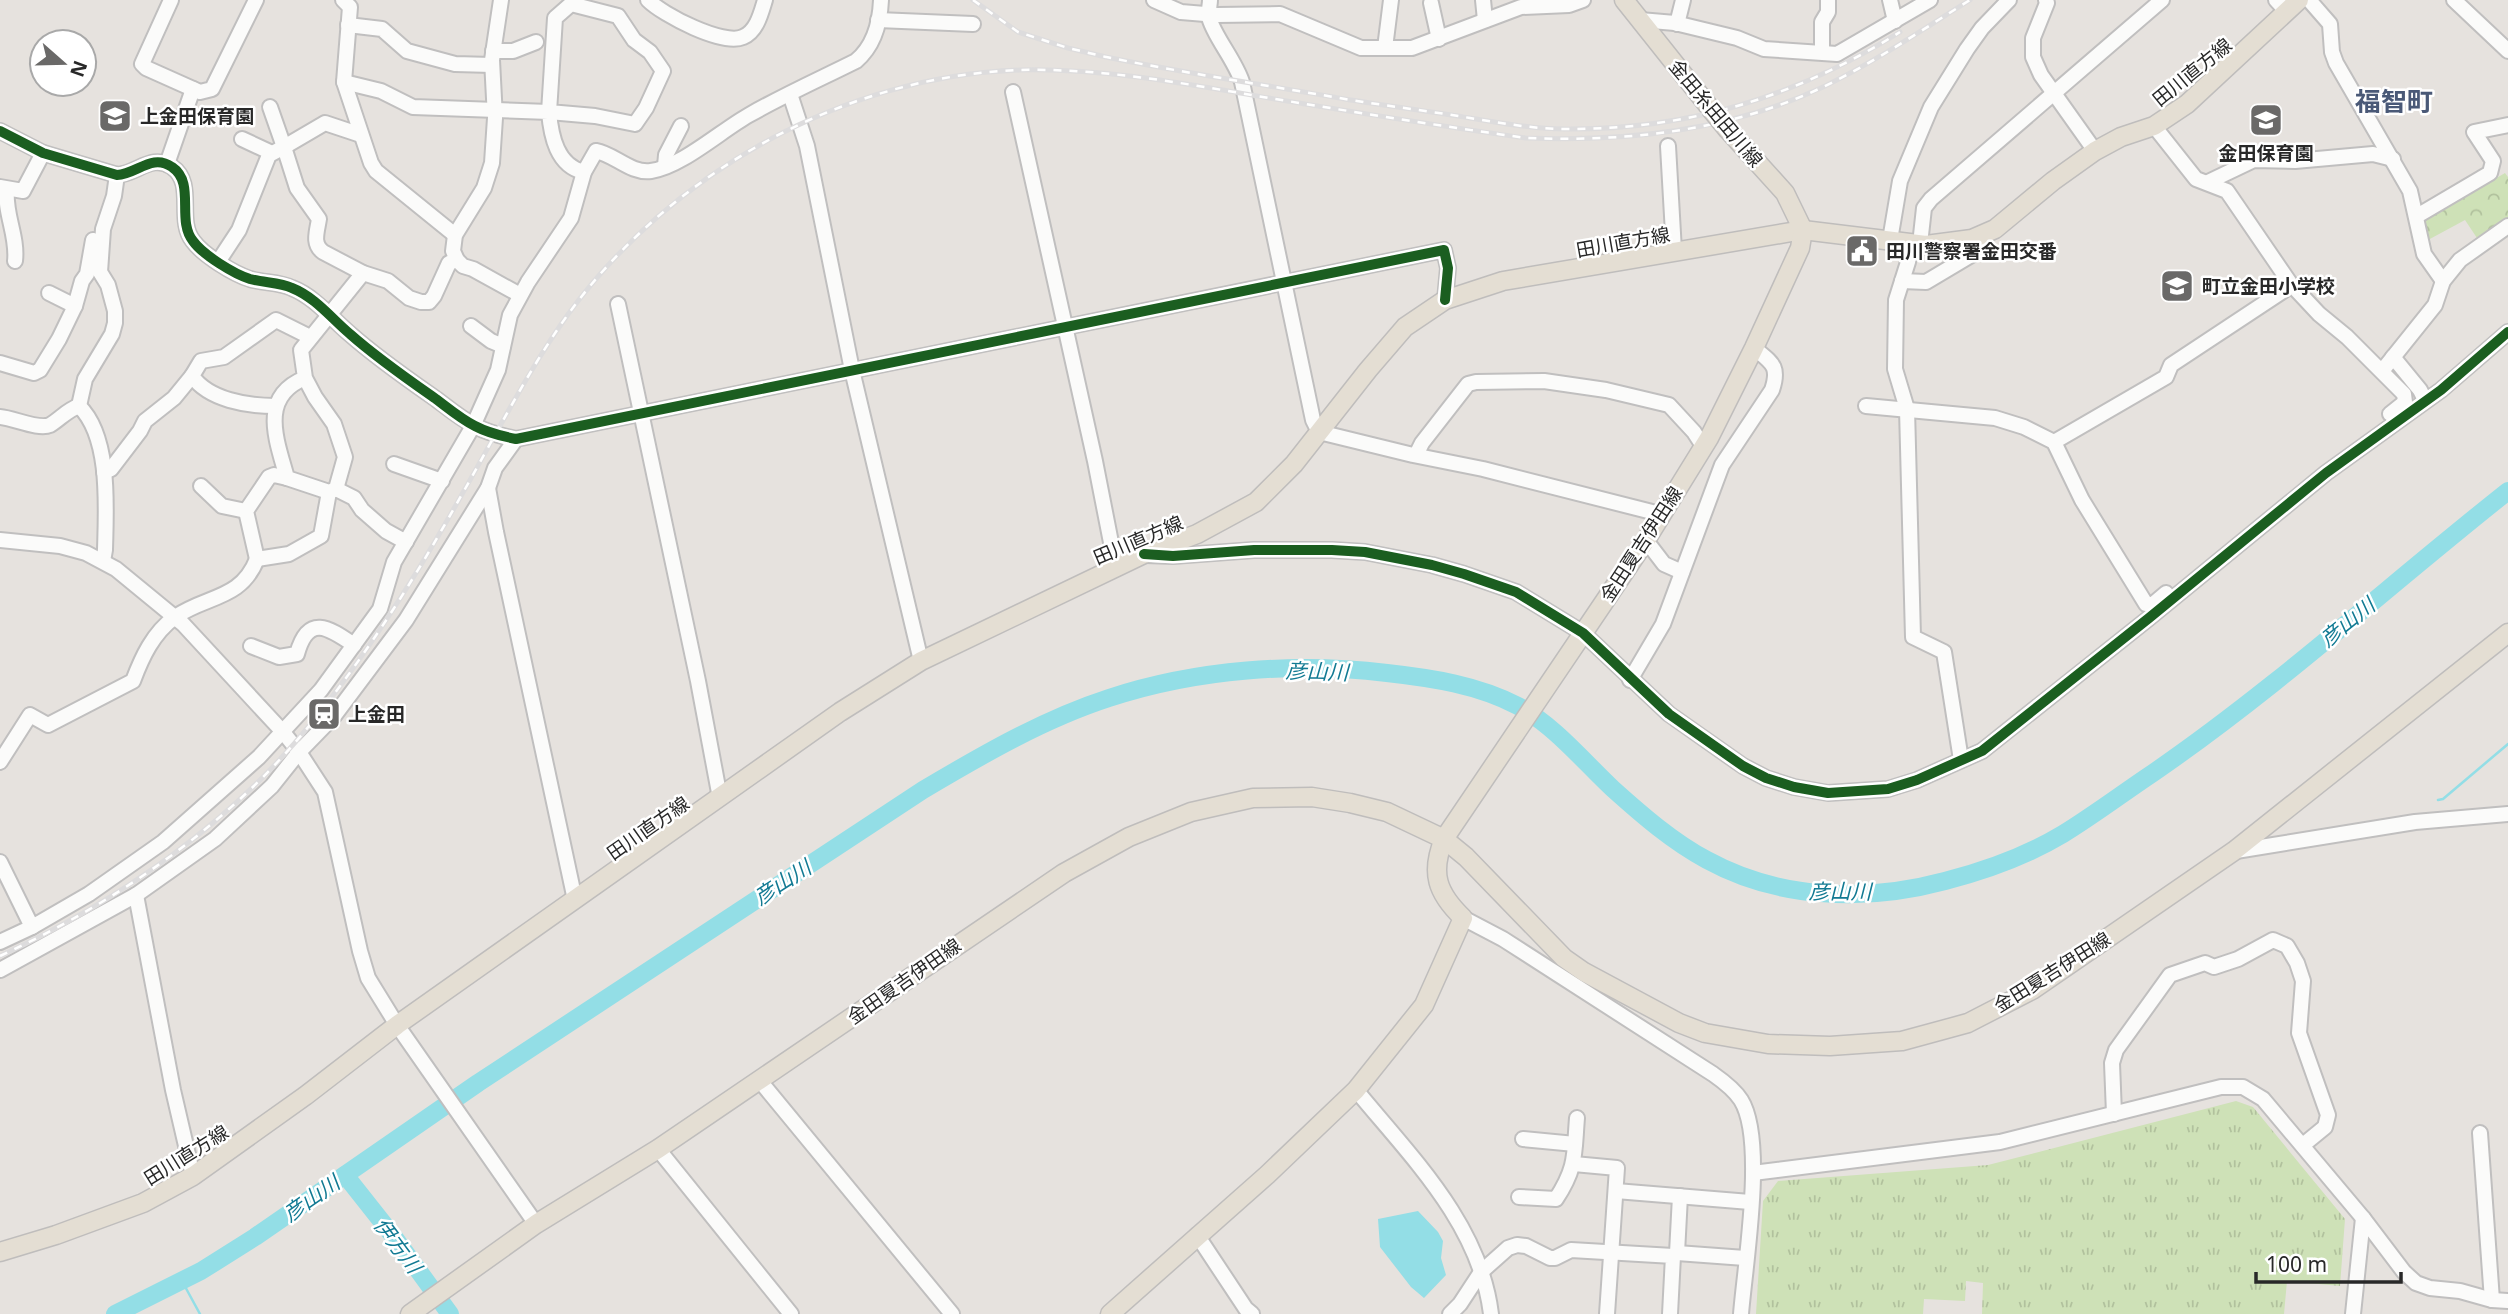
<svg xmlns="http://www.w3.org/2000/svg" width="2508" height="1314" viewBox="0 0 2508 1314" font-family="'Noto Sans','Noto Sans JP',sans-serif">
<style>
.grass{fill:url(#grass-tufts)}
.park{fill:url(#park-crowns)}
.water{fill:#93dee6}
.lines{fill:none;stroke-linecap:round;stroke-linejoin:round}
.stream{stroke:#93dee6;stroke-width:2.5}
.river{stroke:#93dee6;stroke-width:18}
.minor-casing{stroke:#c0bfbf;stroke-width:18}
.major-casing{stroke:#bfbdbc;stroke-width:21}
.minor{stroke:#fbfbfa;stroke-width:14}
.major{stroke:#e4ded3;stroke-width:18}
.rail-casing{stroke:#dddcdd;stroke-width:5}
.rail{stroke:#fff;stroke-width:2.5;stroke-dasharray:8;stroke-linecap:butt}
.major-bridge-casing{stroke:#bfbdbc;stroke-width:21;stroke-linecap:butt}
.major-bridge{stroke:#e4ded3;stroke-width:18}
.cycleway-casing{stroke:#fff;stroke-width:15}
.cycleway{stroke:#1b5e20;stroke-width:10}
.labels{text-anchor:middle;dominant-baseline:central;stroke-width:5;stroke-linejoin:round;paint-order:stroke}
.street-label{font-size:19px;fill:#282828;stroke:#fff}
.poi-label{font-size:19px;font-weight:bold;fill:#282828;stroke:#fff;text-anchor:start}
.water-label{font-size:21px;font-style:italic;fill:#117a93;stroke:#fff}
.district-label{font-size:26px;font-weight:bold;fill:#4a5977;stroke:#fff}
</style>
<defs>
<pattern id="grass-tufts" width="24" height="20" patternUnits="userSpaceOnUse" patternTransform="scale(1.75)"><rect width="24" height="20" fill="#cee1b7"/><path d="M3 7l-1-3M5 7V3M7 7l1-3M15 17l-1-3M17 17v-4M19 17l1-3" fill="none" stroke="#b1c19d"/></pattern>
<pattern id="park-crowns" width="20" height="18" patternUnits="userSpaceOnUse" patternTransform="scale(1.75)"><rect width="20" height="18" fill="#cee1b7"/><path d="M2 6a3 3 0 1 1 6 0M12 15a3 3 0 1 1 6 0" fill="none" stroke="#b1c19d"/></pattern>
</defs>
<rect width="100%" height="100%" fill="#e6e2de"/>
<path class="grass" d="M2236,1101L2253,1107L2345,1219L2340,1286L2287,1281L2284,1314H1982L1983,1283L1966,1281L1965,1301L1924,1299L1923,1314H1756L1763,1201L1778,1181L1988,1165Z"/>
<path class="park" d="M2505,173L2508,177V223L2479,241L2465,220L2428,240L2423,221Z"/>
<path class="water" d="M1418,1211L1438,1232L1443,1241L1441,1258L1446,1275L1424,1298L1411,1287L1380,1247L1378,1219Z"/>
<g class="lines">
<g class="stream">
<path d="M2438,800L2443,799L2508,744"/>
<path d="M182,1281L200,1314"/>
</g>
<g class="river">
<path d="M345,1175L394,1237L450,1314"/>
<path d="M115,1314L201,1271L255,1237L478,1083L923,790C982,755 1044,719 1109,698C1197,669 1296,662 1387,673C1432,678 1478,685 1518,706C1555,726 1583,761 1613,789C1642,815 1673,842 1707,860C1780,900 1867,902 1945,881C1984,871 2028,855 2063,834C2094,815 2123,793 2153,773C2278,687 2389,585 2508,491"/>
</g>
<defs>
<g id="minor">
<path d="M171,0L142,64L146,68L193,89"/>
<path d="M343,0L350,7L344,82L371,163L376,171L455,235"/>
<path d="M501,0L492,60L495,118L492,163L484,188L455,235L453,251L457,260L463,266L473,269L520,295"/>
<path d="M648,0C663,15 723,46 743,37C757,31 761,13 765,0"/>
<path d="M1154,0L1181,12L1217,15L1280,14L1361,48H1412L1521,7L1569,5L1583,0"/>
<path d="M1210,0C1210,5 1208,11 1209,17C1213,35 1235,60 1242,82L1313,420L1319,432L1413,455L1483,469L1660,514"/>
<path d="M1483,0L1485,20"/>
<path d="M1890,0L1895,21"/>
<path d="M2046,0L2047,3L2033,38V57L2041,75L2095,151"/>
<path d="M2276,0L2287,12"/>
<path d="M2309,0L2330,24L2332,52L2336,63L2410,191L2424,254L2443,281"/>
<path d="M2454,0L2508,51"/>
<path d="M1431,3L1439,39"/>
<path d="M571,4L618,16L634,40L650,52L663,71L646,108L635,124L595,116L549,112L555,18Z"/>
<path d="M878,20L973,24"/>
<path d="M1640,20L1675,23L1737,38L1764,49L1837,54L1930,0"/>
<path d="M1677,24L1683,0"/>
<path d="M348,25L382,29L407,51L455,64L492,65"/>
<path d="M1385,48L1391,0"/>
<path d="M493,51H513L536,42"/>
<path d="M1822,52V22L1828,12V0"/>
<path d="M344,82L381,91L413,107L549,112C551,136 557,166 584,172"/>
<path d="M1013,92L1095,461L1116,568"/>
<path d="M790,94L807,146L852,370L921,661"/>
<path d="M270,107L284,147L325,123L361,135"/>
<path d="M2154,126L2196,179L2227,191L2290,283L2319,314L2347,337L2404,394L2405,402L2390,414"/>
<path d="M0,131L43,153L117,175C137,174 152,153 172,167C196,183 176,220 193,241C203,255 234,274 250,279C264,283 280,282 292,288C315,297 332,319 350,334C377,358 406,378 436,399C448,408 461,419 475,426C488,433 501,436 516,439L1444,250L1448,268L1445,300"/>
<path d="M242,139L272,153"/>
<path d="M1668,146L1674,251"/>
<path d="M167,164L193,89L200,92L212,89L256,0"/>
<path d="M665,166L666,155L681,126"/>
<path d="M2208,182L2254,160L2295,161L2373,154L2393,159"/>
<path d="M0,187L23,191L43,153"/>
<path d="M7,189C4,213 18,236 15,261"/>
<path d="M2417,216L2490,173L2493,161L2474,132L2508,125"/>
<path d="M1890,240L1900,181L1931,107L1967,49L1982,28L2009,0"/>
<path d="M1912,243L1908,262L1896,300L1895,369L1907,409L1913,637L1944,652L1961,760"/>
<path d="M1920,244L1924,208L1931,199L2162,0"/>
<path d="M218,262L239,230L269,155L284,147L297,188L319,219C317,232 312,244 323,252L363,273L388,281L409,298L421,302H429L434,296L449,263L457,260"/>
<path d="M1902,281L1926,282L1973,254L1979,236"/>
<path d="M49,293L75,306"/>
<path d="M618,304L698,681L720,798"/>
<path d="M471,326L491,341L503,346"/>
<path d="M2393,357L2420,390L2425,400"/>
<path d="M0,363L34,373L40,370L59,339L75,306L82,281L87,274L93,240"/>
<path d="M2382,371L2435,305L2443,281L2460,260L2508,226"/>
<path d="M305,378C258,397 277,441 287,478L329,492L336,489L345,457L334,424L315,397L305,378L301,350L363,273"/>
<path d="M79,406L85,379L112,334L115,323V311L108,285L100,272L103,229L114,196L117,175"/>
<path d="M79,406C111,437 106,508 105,550L103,561"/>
<path d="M275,406C247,406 209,400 192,376L201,361L224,357L276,320L310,337"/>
<path d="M1866,406L1995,418L2024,427L2054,442L2082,500L2146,604H2153L2166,593"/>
<path d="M0,417C14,418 38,430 50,425C60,419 67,410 79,406"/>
<path d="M2054,442L2166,377L2171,365L2292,285"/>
<path d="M1416,455L1422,443L1468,384L1476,382L1544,381L1606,390L1669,405L1694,432L1703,446"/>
<path d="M394,464L442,481"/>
<path d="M104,472L111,469L140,431L145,421L174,398L192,376"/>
<path d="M287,478L274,475L269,477L246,511L257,559L289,554L321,536L329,492"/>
<path d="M201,486L222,506L246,511"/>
<path d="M488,488L496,532L575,900"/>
<path d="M336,489L354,498L362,510L386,531L406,542"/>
<path d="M0,540L60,546L86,553L116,569L183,624L283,732L299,752L325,792L360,951L368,978L397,1025L536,1224"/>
<path d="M1644,542L1651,547L1664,564L1682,572"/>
<path d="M1146,555L1173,556L1254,550H1332L1365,552L1432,565L1464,574L1516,592L1583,633L1669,714L1743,766L1766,778L1794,787L1828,793L1888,789L1917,780L1982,751L2149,618L2326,473L2441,390L2508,332"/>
<path d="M251,646L279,657L297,654C308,614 328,627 354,645"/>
<path d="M1630,680L1663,624L1722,465L1772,390C1780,366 1772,363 1754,348"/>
<path d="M0,762L30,715L48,725L133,681C142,657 153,633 175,617C207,595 241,600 257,559"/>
<path d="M2236,851L2415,822L2508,814"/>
<path d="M0,862L32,927L89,894L163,842L259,757L321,690L380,609L394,562L473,426L498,370L510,315L528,282L571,218L584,172L596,151C614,154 631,174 651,171C681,167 722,130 749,115C784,95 820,79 856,61C874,46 880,24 881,0"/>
<path d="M136,895L173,1090L193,1176"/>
<path d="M1463,918L1503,939L1713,1074C1723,1081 1734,1089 1741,1100C1766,1140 1745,1264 1741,1314"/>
<path d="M0,942L32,927"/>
<path d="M0,970L136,895L215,839L272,786L299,752L334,716L406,620L488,488L495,468L516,439"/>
<path d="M760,1081L952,1314"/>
<path d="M1356,1090C1411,1157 1480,1224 1491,1314"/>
<path d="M2114,1114L2112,1063L2116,1050L2170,975L2205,963L2214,967L2238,959L2273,940L2287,946L2297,963L2303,981L2299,1033L2328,1115L2325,1127L2303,1145"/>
<path d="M2480,1133L2492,1300"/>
<path d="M1523,1139L1575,1144"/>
<path d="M658,1149L791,1314"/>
<path d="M1574,1164L1617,1168L1607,1314"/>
<path d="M1753,1173L2000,1142L2221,1087H2243L2263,1099L2363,1218L2404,1272L2416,1283L2430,1288L2460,1291L2492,1300L2508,1301"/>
<path d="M1616,1191L1750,1202"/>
<path d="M1519,1197L1556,1199C1577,1167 1574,1154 1577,1118"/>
<path d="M1197,1235L1246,1309L1252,1314"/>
<path d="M1677,1253L1745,1258"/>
<path d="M1673,1256L1677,1253L1680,1196"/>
<path d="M1450,1314L1460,1304L1481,1272L1508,1248L1517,1245L1526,1246L1550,1258H1555L1571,1250L1673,1256L1670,1314"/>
<path d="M2353,1314L2363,1218"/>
</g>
<g id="major">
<path d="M1624,0L1710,108"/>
<path d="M0,1252L56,1235L143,1203L193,1176L305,1096L397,1025L840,712L921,661L1144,554L1197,534L1256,502L1294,464L1368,370L1405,327L1445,300L1503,281L1803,230L1926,245L1972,239L1995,229L2053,181L2095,151L2121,137L2154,126L2187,104L2299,0"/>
<path d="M410,1314L536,1224L658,1149L1064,873L1129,837L1191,812L1253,798L1312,797L1350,803L1387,812L1444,839L1466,857L1564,958L1584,972L1679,1023L1705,1033L1768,1044L1830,1046L1902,1041L1968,1023L2032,990L2234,851L2508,633"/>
<path d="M1110,1314L1267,1175L1356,1090L1424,1005L1463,918C1437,893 1430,873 1444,839L1646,540L1709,438L1754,348L1800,248L1803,230L1785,193L1728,130"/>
</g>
</defs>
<use href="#minor" class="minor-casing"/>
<use href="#major" class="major-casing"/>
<use href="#minor" class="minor"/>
<use href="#major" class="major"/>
<defs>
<g id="rail">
<path d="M973,0L1018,32L1068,48L1106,57C1185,73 1265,85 1345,99C1387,106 1429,111 1470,118C1502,123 1533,129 1565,129C1688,130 1796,97 1900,32"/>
<path d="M0,956C117,902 232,823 313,721C370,650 417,575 461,496C496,435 528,370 569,313C672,172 844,76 1020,70C1104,68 1187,84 1269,98C1354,112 1440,126 1526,138C1628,142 1730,131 1823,87C1875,62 1922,30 1970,0"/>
</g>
</defs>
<use href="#rail" class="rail-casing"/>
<use href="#rail" class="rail"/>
<defs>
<path id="major-bridge" d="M1710,108L1728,130"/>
</defs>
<use href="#major-bridge" class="major-bridge-casing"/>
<use href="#major-bridge" class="major-bridge"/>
<defs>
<g id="cycleway">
<path d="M0,131L43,153L117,175C137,174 152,153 172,167C196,183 176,220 193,241C203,255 234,274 250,279C264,283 280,282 292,288C315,297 332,319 350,334C377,358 406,378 436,399C448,408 461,419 475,426C488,433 501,436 516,439L1444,250L1448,268L1445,300"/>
<path d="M1144,554L1173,556L1254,550H1332L1365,552L1432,565L1464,574L1516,592L1583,633L1669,714L1743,766L1766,778L1794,787L1828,793L1888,789L1917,780L1982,751L2149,618L2326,473L2441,390L2508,332"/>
</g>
</defs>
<use href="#cycleway" class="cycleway-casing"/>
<use href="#cycleway" class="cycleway"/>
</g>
<defs>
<symbol id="school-square" viewBox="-11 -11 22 22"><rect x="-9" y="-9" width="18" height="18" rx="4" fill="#6a6968" stroke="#fff"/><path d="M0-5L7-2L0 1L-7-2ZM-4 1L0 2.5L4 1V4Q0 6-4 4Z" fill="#fff"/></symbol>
<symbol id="civic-square" viewBox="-11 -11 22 22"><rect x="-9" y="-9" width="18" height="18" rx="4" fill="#6a6968" stroke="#fff"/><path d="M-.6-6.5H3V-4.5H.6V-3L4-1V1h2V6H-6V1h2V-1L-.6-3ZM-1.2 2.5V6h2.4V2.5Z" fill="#fff"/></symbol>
<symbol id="station-square" viewBox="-11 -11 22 22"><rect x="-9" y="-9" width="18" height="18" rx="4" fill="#6a6968" stroke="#fff"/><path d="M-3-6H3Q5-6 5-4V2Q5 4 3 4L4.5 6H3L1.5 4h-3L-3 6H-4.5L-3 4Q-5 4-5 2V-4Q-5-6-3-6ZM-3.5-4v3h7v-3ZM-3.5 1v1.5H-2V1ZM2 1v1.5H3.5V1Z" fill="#fff"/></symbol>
</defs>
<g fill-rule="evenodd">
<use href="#school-square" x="96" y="97" width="38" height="38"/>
<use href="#school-square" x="2247" y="101" width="38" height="38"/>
<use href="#civic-square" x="1843" y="232" width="38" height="38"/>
<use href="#school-square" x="2158" y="267" width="38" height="38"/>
<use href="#station-square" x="305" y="695" width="38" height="38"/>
</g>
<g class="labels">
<g class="street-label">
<text transform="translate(2192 72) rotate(-39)">田川直方線</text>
<text transform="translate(1716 113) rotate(50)">金田糸田田川線</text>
<text transform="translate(1623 242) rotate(-10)">田川直方線</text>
<text transform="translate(1138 540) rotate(-23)">田川直方線</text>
<text transform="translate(1641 544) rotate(-57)">金田夏吉伊田線</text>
<text transform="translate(648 828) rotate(-35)">田川直方線</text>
<text transform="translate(2052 972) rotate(-32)">金田夏吉伊田線</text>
<text transform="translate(904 981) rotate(-35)">金田夏吉伊田線</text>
<text transform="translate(186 1155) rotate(-32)">田川直方線</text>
</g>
<g class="poi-label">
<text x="140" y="116">上金田保育園</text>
<text x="2266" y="153" text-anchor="middle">金田保育園</text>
<text x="1886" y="251">田川警察署金田交番</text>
<text x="2202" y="286">町立金田小学校</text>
<text x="348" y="714">上金田</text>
</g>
<g class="water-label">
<text transform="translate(2347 622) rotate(-39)">彦山川</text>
<text transform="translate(1317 671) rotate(2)">彦山川</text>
<text transform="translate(782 882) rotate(-33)">彦山川</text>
<text x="1840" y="891">彦山川</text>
<text transform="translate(311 1198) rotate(-35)">彦山川</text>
<text transform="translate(398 1245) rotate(53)">伊方川</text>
</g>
<g class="district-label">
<text x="2394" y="101">福智町</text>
</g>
</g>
<g transform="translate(63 63) rotate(110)"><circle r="33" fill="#ffffff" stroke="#a9a9a9" stroke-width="2"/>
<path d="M0-5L12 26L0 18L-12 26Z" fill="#6a6968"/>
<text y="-10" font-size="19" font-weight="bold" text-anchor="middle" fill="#282828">N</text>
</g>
<path d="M2256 1272v10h145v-10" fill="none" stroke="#282828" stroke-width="3.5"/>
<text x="2266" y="1272" font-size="21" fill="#282828" stroke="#ffffff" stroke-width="5" paint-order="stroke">100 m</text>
</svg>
